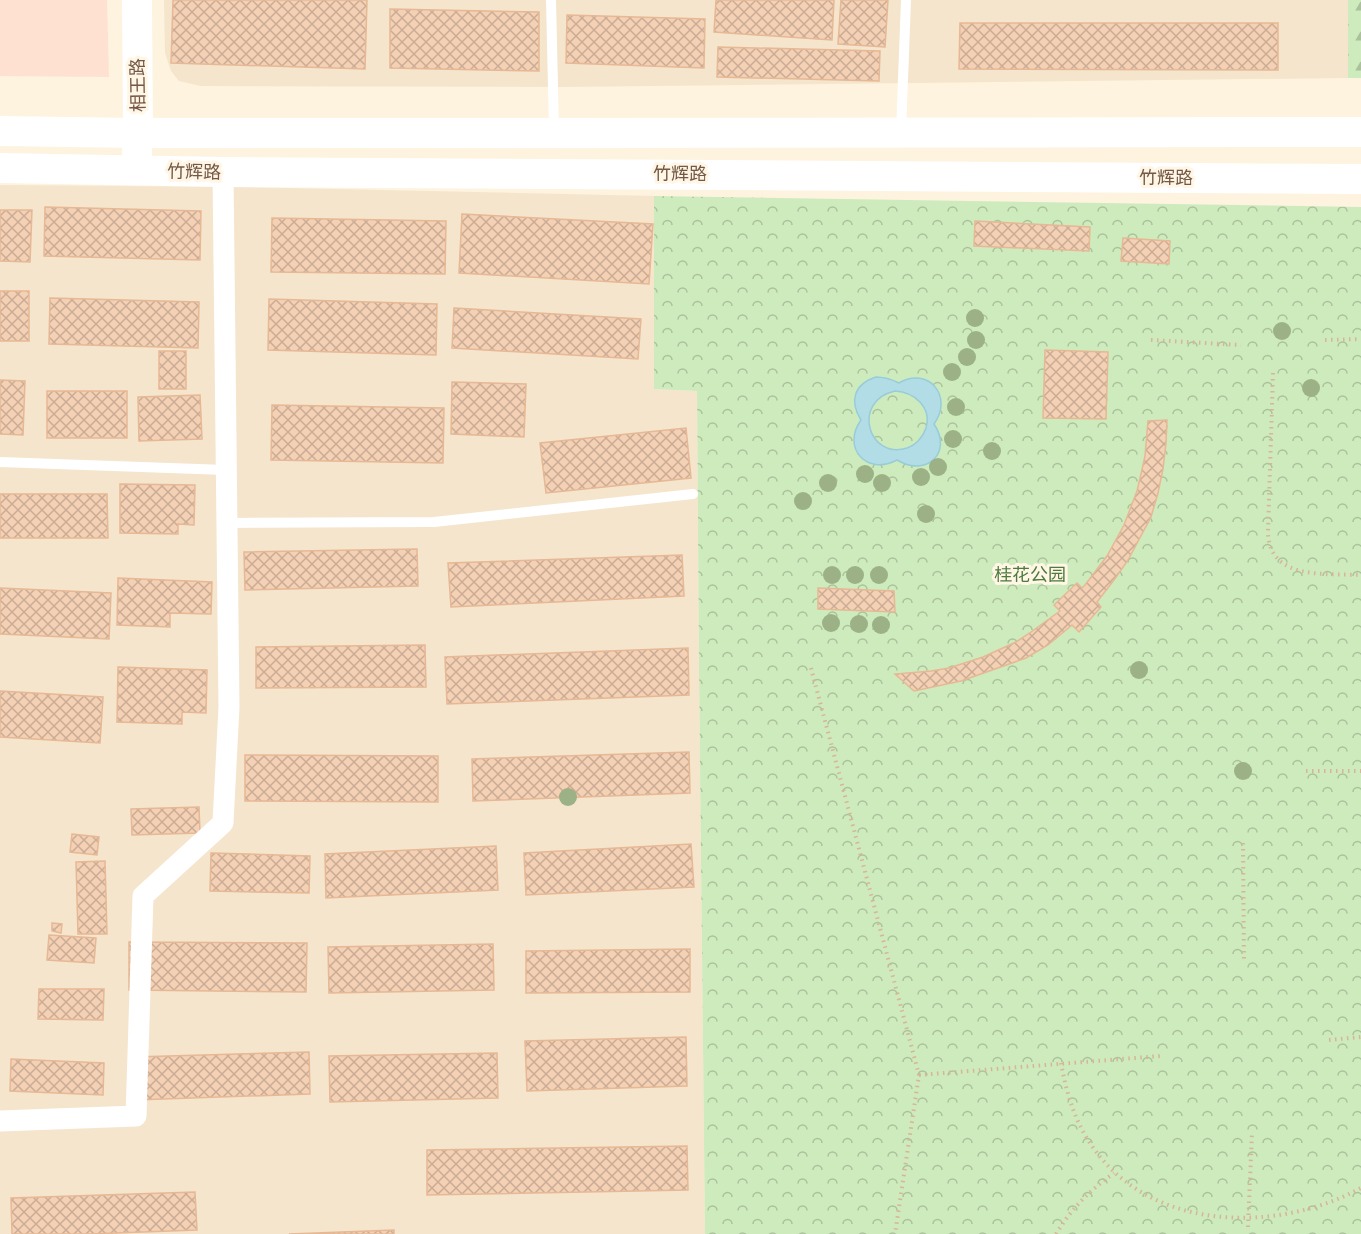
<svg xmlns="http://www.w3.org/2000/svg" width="1361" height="1234" viewBox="0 0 1361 1234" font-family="'Nunito Sans','Noto Sans SC',sans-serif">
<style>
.residential{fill:#f5e5cc}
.commercial{fill:#fee1d1}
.forest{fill:url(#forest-firs)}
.park{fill:url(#park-crowns)}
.water{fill:#b2dde7;stroke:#98ccd9;stroke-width:1.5;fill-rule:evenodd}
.building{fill:url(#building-cross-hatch);stroke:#e7b894;stroke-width:1.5}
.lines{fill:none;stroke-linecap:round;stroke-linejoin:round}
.path{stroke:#d8b498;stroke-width:4;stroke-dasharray:1.5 4.5;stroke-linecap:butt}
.lane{stroke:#fff;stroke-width:10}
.street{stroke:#fff;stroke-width:21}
.secondary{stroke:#fff;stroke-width:30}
.tree{fill:#9cb185}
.labels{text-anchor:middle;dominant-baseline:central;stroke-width:6;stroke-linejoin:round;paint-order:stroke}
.street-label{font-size:18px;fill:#745845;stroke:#fff6e6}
.park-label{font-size:18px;fill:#4c7b3d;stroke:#fff6e6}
</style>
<defs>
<pattern id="forest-firs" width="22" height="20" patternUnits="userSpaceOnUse" patternTransform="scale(1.5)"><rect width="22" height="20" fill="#cdebbd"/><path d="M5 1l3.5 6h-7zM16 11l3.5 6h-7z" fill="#abc19b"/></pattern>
<pattern id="park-crowns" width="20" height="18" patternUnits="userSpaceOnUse" patternTransform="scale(1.5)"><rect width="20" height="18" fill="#cdebbd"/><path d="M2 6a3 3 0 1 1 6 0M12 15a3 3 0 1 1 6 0" fill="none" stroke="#abc19b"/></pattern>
<pattern id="building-cross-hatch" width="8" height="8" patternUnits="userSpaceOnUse" patternTransform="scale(1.5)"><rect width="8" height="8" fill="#f4d1b5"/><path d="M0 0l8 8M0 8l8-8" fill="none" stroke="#caac95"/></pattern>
</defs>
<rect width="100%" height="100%" fill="#fdf3de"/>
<g class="residential">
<path d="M164,0H1348V78L564,87L201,86L179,81L171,71L165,53Z"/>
<path d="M0,185L240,187L654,196V389L697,391L699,671L705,1234H0Z"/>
</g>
<path class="commercial" d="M0,0H107L109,77L0,76Z"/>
<rect class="forest" x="1348" y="0" width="13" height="78"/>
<path class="park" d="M654,196L1361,207V1234H705L699,671L697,391L654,389Z"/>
<path class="water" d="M876,377C885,377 891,379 899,383C928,366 954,396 934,424C953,452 927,478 897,460C867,476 841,448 861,420C849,401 854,384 876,377ZM895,391C914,392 932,407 926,428C923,437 916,445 907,448C868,460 851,401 895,391Z"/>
<g class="building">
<path d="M173,0H367L365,69L171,63Z"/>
<path d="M716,0H834L832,40L714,32Z"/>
<path d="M841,0H888L885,47L838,44Z"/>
<path d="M390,9L539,12V71L390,68Z"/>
<path d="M567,15L705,19L704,68L566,63Z"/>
<path d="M960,23H1278V70L959,69Z"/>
<path d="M718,47L880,51L879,81L717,77Z"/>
<path d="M45,207L201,211L200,260L44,256Z"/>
<path d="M0,210H32L30,262L0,261Z"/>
<path d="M462,214L653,224L649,284L459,273Z"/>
<path d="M272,218L446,221L445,274L271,272Z"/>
<path d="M975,221L1090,227L1089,251L974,246Z"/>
<path d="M1123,238L1170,241L1169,264L1121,261Z"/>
<rect x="0" y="291" width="29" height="50"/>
<path d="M50,298L199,302L198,348L49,344Z"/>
<path d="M269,299L437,304L436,355L268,350Z"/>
<path d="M454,308L641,319L638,359L452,348Z"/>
<path d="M1045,350L1108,352L1106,419L1043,418Z"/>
<rect x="159" y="351" width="27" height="38"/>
<path d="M0,380L25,381L23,435L0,434Z"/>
<path d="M452,382L526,384L524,437L451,434Z"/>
<rect x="47" y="391" width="80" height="47"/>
<path d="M200,395L202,439L139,441L138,397Z"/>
<path d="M272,405L444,408L443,463L271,460Z"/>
<path d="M1167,420L1166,443L1163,469L1158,493L1151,517L1128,560L1114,580L1097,602L1101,607L1079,632L1072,625L1048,645L1026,658L961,681L914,691L895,674L931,671L949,668L983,657L1016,642L1031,632L1060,611L1054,605L1077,583L1082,588L1085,585L1107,556L1124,525L1137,491L1141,474L1145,456L1148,421Z"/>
<path d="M686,428L691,478L546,493L540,443Z"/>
<path d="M120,484L195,485L194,525L178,524V534L120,533Z"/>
<path d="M0,494H107L108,538H0Z"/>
<path d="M417,549L418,586L245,590L244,552Z"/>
<path d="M682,555L684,596L451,607L448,563Z"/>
<path d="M118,578L212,582L211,614L170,613V627L117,625Z"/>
<path d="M0,588L111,593L109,639L0,634Z"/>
<path d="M818,588L894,591L895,612L818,609Z"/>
<path d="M425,645L426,687L256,688V647Z"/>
<path d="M688,648L689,695L447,704L445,657Z"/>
<path d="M118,667L207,670L206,713L182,712V724L117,722Z"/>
<path d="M0,691L103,697L100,743L0,737Z"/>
<path d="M689,752L690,793L473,801L472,759Z"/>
<path d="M245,755L438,756V802L245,801Z"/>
<path d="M199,807L200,833L132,835L131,809Z"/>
<path d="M72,834L99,837L97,855L70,852Z"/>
<path d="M691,844L694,887L526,895L524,853Z"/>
<path d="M496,846L498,890L326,898L325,854Z"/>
<path d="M211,853L310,856L309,893L210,891Z"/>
<path d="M105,861L107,934H78L76,862Z"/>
<path d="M52,923L62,924L61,933L52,931Z"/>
<path d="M49,935L96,938L94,963L47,960Z"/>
<path d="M129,942L307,943L306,992L129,990Z"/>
<path d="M493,944L494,990L329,993L328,947Z"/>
<path d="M690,949V992L526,993V951Z"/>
<path d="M39,989H104L103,1020L38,1019Z"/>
<path d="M686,1037L687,1086L527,1091L525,1041Z"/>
<path d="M309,1052L310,1094L135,1100L133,1057Z"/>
<path d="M497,1053L498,1098L330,1102L329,1056Z"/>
<path d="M11,1059L104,1063L103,1095L10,1091Z"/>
<path d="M687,1146L688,1190L427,1195V1150Z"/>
<path d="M195,1192L197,1230L89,1234H12L11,1198Z"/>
<path d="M394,1230V1234H289Z"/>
</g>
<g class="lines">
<g class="path">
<path d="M1151,340L1241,345"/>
<path d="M1325,340L1361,339"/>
<path d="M1273,373L1268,532C1269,581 1326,573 1361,575"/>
<path d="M811,668L919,1075L895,1234"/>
<path d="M1306,771H1361"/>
<path d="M1243,843L1244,963"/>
<path d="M1329,1040L1361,1037"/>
<path d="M1061,1063C1066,1090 1073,1116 1088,1140C1146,1233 1276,1234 1361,1188"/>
<path d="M919,1075L1160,1056"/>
<path d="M1248,1227L1252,1132"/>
<path d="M1056,1234C1071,1209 1090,1190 1114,1173"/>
</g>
<g class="lane">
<path d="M551,0L554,130"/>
<path d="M901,132L906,0"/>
<path d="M0,462L226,470"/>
<path d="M227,523L434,522L693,494"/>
</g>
<path class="street" d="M0,1121L136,1116L143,896L223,823L229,707L223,172"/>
<g class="secondary">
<path d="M0,131L138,133H554L1361,132"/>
<path d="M137,153L138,133L137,0"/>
<path d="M0,168L223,172L1361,179"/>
</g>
</g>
<g class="tree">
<circle cx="975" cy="318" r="9"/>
<circle cx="1282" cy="331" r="9"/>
<circle cx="976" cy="340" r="9"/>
<circle cx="967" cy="357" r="9"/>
<circle cx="952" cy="372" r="9"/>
<circle cx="1311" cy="388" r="9"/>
<circle cx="956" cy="407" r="9"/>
<circle cx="953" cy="439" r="9"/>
<circle cx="992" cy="451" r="9"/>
<circle cx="938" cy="467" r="9"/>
<circle cx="865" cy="474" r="9"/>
<circle cx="921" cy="477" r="9"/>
<circle cx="828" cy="483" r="9"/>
<circle cx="882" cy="483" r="9"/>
<circle cx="803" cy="501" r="9"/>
<circle cx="926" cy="514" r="9"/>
<circle cx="832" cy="575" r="9"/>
<circle cx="855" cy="575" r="9"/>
<circle cx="879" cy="575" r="9"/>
<circle cx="831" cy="623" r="9"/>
<circle cx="859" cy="624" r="9"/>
<circle cx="881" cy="625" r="9"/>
<circle cx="1139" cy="670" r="9"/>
<circle cx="1243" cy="771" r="9"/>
<circle cx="568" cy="797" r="9"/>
</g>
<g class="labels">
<g class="street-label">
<text transform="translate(138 85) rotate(-91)">相王路</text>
<text transform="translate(194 172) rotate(1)">竹辉路</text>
<text x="680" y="174">竹辉路</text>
<text x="1166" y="178">竹辉路</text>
</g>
<g class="park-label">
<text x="1030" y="575">桂花公园</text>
</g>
</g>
</svg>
